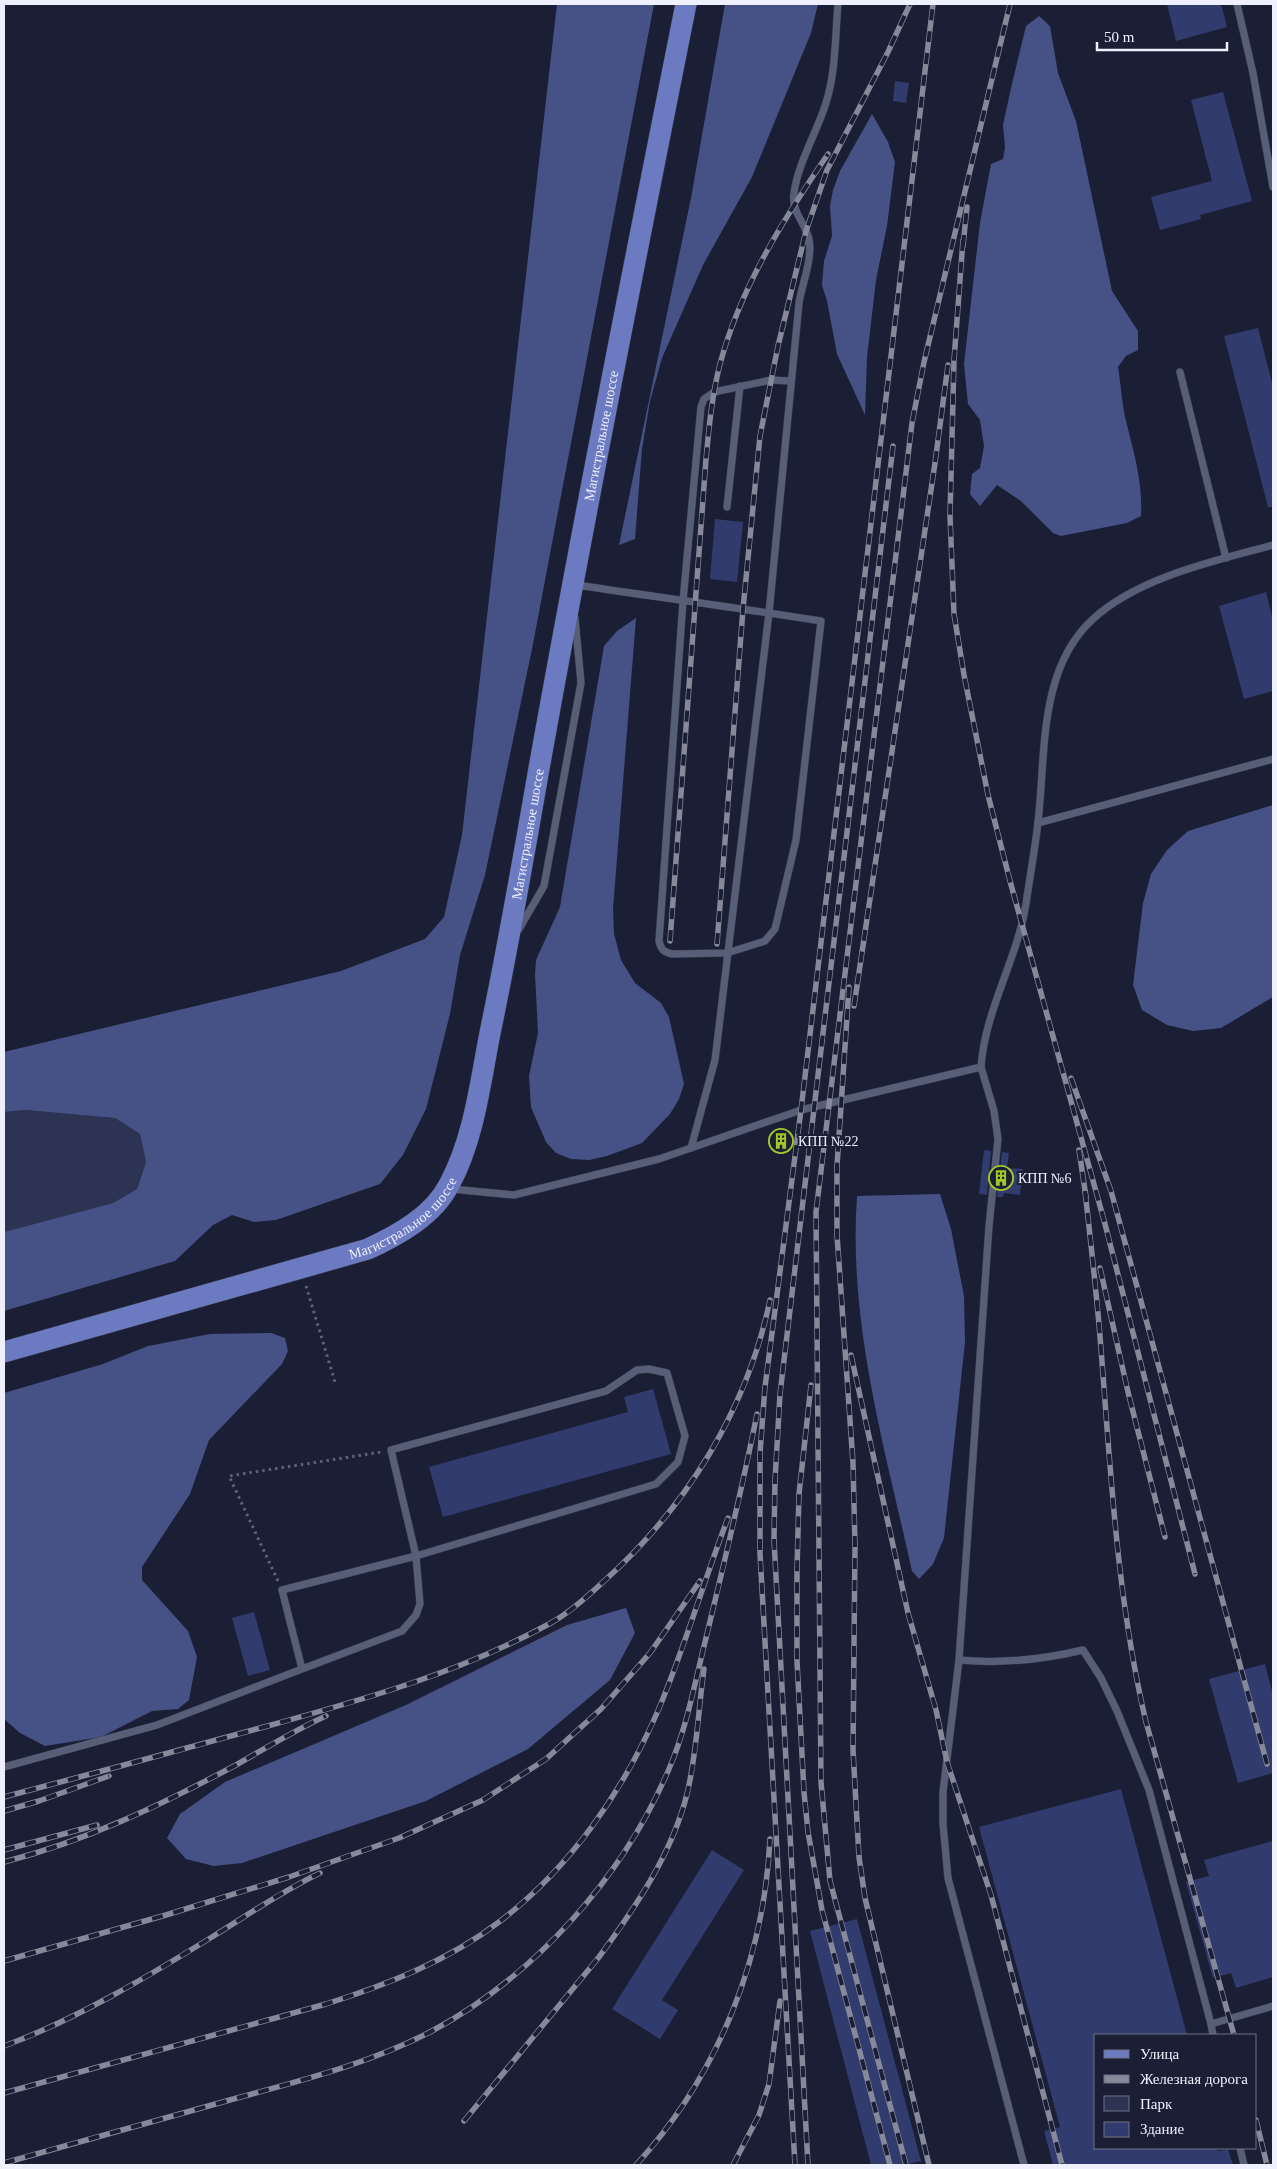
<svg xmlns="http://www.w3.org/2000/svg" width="1277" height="2169" viewBox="0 0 1277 2169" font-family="'Times New Roman',serif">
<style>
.green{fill:#2d3453}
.forest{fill:#465185}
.building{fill:#313b6d}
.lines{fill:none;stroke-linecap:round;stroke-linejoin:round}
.lane-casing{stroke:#393c4e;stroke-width:8}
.primary-casing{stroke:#393c4e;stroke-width:22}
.path{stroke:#5f6275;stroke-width:3;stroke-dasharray:2.5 4;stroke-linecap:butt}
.lane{stroke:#575e77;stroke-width:7}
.primary{stroke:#6c7bc1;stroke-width:21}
.rail-casing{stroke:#85899a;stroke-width:5.5}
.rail{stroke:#1b1f35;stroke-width:4;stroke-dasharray:11;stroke-linecap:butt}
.labels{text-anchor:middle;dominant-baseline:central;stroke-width:4;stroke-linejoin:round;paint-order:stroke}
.street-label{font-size:14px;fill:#eef1fd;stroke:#1b1f35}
.poi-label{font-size:14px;fill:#eef1fd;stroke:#1b1f35;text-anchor:start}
</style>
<rect width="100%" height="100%" fill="#1b1f35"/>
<path class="green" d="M25,1110L115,1118L140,1134L146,1162L137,1189L113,1203L4,1232V1112Z"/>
<g class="forest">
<path d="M557,4H654L533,644L485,875L460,955L450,1014L426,1109L403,1155L380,1184L276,1220L254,1222L232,1215L213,1225L175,1261L4,1311V1232L113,1203L137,1189L146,1162L140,1134L115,1118L25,1110L4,1112V1052L341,971L425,939L444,917L462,835Z"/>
<path d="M725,4H818L811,33L752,177L703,265L662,358L650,401L642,449L635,539L619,545L691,198Z"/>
<path d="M1039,16L1050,26L1058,73L1076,121L1112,291L1138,331V350L1126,356L1118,367C1121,385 1122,404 1126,421C1134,453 1143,483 1141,516L1127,523L1061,536L1053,533L1021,501L997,485L980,506L970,494L972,474L980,468L984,446L980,420L968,404L964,364L980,223L991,164L1003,159L1005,147L1003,125L1011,88L1026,26Z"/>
<path d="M872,114L888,142L895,162L887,226L876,280L867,357L865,415L837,354L827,301L822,285L824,261L832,236L830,206L833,190L840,171Z"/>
<path d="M636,618L613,909L614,934L621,960L635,983L661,1003L669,1017L684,1084L679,1099L670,1114L642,1143L607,1156L589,1160L571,1159L556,1153L546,1142L531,1107L529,1076L538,1033L535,974L536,960L560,907L604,646L617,631Z"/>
<path d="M1273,805V997L1221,1028L1193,1031L1167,1025L1142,1010L1133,985L1143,903L1151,874L1167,850L1188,831Z"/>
<path d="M940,1194L951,1229L964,1296L965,1342L944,1538L933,1564L919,1579L912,1571C885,1448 848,1324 857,1196Z"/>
<path d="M271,1333L285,1338L288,1351L282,1364L209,1440L190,1494L142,1567V1580L188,1631L197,1657L189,1700L178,1709L152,1711L101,1737L45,1746L20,1733L4,1719V1393L103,1364L148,1346L210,1334Z"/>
<path d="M626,1608L635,1633L610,1680L528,1749L426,1801L242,1863L214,1866L186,1859L167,1838L180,1814L225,1782L406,1705L567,1625Z"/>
</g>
<g class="building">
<path d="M1167,4H1221L1227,27L1176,41Z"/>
<path d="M895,81L909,83L906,103L893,101Z"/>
<path d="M1223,92L1252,201L1200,215L1201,219L1160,230L1151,197L1212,181L1191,100Z"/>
<path d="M1258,328L1273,387V507H1268L1224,336Z"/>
<path d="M715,519L743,522L737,582L710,579Z"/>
<path d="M1266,592L1273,620V691L1244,699L1219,606Z"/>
<path d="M984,1150L991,1151L987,1195L979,1194Z"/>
<path d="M1002,1152L1009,1153L1007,1168L1023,1169L1020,1195L1004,1193L1003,1197H997Z"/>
<path d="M653,1389L671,1454L443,1517L429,1467L628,1412L624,1397Z"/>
<path d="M254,1612L270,1670L248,1676L232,1618Z"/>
<path d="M1265,1664L1273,1695V1773L1238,1783L1209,1679Z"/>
<path d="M1121,1789L1187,2035H1096V2148H1217L1218,2151L1228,2149L1233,2165H1053L1044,2131L1060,2127L979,1827Z"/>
<path d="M1273,1841V1977L1236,1988L1231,1973L1213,1978L1186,1882L1209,1876L1204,1860Z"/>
<path d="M712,1850L744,1870L662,2000L678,2010L660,2039L612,2009Z"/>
<path d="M857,1919L921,2161L903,2165H871L810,1931Z"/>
</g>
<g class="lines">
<defs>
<g id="lane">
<path d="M1237,4L1253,73L1273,187"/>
<path d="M1180,372L1226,558"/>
<path d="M727,507L740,386"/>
<path d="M576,585C658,597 739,608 821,621L796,840L775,929L765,941L727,953L672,954C663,952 661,949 659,941L683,601L701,407L704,399L714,392L771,380L790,381"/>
<path d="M1038,823L1273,759"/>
<path d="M519,929L544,886L581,683L575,618"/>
<path d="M981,1067C985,1010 1017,960 1026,904C1030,876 1035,849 1038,822C1046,754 1038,669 1093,619C1139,577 1215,561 1273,545"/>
<path d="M691,1148L715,1060L769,613L799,303C802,284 813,258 809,239C805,222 791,212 794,193C798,163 817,132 826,103C836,71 835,37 838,4"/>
<path d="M451,1189L514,1195L659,1159L801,1110L981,1067L994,1111L998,1139L989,1226L959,1660L943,1792V1824L948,1878L1024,2165"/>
<path d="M959,1660C1002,1664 1041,1660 1083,1650L1101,1678L1117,1711L1149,1790L1211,2024L1273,2006"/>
<path d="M4,1767L157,1725L302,1669L282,1590L416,1556L656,1484L678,1462L685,1436L667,1373L649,1369L637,1370L606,1391L391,1450L416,1556L420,1604L416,1615L402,1631L302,1669"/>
<path d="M1211,2024L1213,2035"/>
<path d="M1240,2148L1244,2165"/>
</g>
<g id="primary">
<path id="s1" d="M4,1352L368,1249C398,1235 433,1216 449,1185C474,1139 480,1084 490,1033C508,947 523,861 538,774C584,517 635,260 686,4"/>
</g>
</defs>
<use href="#lane" class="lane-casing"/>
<use href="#primary" class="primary-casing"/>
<g class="path">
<path d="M306,1286L335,1382"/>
<path d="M278,1581L229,1476L381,1452"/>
</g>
<use href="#lane" class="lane"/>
<use href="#primary" class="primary"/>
<defs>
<g id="rail">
<path d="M963,240L954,360L950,516L954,614L964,675L988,795L1010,881L1105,1224L1195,1574"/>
<path d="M963,246L967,207"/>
<path d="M670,941L706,459C709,427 712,395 720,364C741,286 783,220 828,154"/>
<path d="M717,944L743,609L760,436L778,346L806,231L827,170L888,52L910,4"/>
<path d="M849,987L837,1166V1235L853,1463L855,1545L853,1750L859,1857L865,1898L929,2165"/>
<path d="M854,1006L935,463L948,365"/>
<path d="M1071,1078L1111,1191L1267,1764"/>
<path d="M1079,1150L1086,1197"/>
<path d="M1085,1191C1091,1244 1097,1296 1101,1349C1111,1475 1117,1599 1146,1722L1234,2035"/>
<path d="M1100,1268L1128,1392L1165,1537"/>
<path d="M851,1355L908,1613L936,1710L947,1762L991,1895L1062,2165"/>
<path d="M811,1385L799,1494L797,1570V1661L804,1792L808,1832L822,1910L890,2165"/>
<path d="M4,1797C91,1774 177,1751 264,1727C362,1700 459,1673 549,1624C568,1614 587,1597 603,1582C686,1508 747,1410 770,1300"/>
<path d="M4,1811L39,1801L109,1776"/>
<path d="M4,1850L97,1825"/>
<path d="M4,1862C86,1841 161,1805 236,1765C266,1748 295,1730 326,1716"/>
<path d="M4,1961L166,1915L289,1877L399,1838L483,1800L546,1759L601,1709L650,1653L700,1581"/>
<path d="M4,2046C75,2020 147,1977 212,1937C248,1915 282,1891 320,1873"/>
<path d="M4,2093L326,2004C386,1985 448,1961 499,1922C569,1869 622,1793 657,1713C684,1650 703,1583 728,1518"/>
<path d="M1256,2120L1267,2165"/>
<path d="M464,2121L599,1957C635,1908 672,1854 687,1794C697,1753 698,1711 704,1669"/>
<path d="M4,2163C81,2141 159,2120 237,2098C303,2080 371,2063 432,2031C536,1975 623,1877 669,1769C687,1727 695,1682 706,1638C724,1564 742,1489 757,1414"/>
<path d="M636,2165C718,2075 764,1960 770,1839"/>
<path d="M733,2165L759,2115L769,2084L780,2001"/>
<path d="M795,2165L760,1554V1453L765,1387L801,1110L933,4"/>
<path d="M808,2165L774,1540L775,1480L780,1394L893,446"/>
<path d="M906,2165L830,1881L821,1782L816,1212L912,423L924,362L1010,4"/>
</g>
</defs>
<use href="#rail" class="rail-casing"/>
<use href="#rail" class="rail"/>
</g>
<defs>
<symbol id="building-ring" viewBox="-11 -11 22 22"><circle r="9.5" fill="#1b1f35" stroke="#a2c929" stroke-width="1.5"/><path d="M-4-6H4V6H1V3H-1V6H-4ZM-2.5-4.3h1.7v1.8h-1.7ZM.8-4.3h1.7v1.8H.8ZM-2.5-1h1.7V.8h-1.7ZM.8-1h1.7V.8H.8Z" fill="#a2c929"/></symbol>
</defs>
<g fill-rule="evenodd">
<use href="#building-ring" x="767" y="1127" width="28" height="28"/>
<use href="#building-ring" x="987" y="1164" width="28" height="28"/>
</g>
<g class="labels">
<g class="street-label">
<text stroke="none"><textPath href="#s1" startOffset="1249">Магистральное шоссе</textPath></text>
<text stroke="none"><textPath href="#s1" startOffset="844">Магистральное шоссе</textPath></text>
<text stroke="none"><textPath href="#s1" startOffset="425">Магистральное шоссе</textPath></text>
</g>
<g class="poi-label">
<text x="798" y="1141">КПП №22</text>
<text x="1018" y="1178">КПП №6</text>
</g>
</g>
<rect width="1277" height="2169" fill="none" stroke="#eef1fd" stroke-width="10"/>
<rect x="1094" y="2034" width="162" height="115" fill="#1b1f35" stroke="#6f7385"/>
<rect x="1104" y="2050" width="25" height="8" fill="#6c7bc1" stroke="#6f7385"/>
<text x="1140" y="2059" font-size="15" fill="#eef1fd">Улица</text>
<rect x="1104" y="2075" width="25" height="8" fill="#85899a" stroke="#6f7385"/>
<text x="1140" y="2084" font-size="15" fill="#eef1fd">Железная дорога</text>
<rect x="1104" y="2096" width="25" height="15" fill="#2d3453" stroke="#6f7385"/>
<text x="1140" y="2109" font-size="15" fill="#eef1fd">Парк</text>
<rect x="1104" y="2122" width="25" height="15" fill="#313b6d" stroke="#6f7385"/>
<text x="1140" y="2134" font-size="15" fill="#eef1fd">Здание</text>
<path d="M1097 42v8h130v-8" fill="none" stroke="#eef1fd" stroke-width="2.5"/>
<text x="1104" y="42" font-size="15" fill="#eef1fd" stroke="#1b1f35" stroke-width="4" paint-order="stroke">50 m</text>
</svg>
